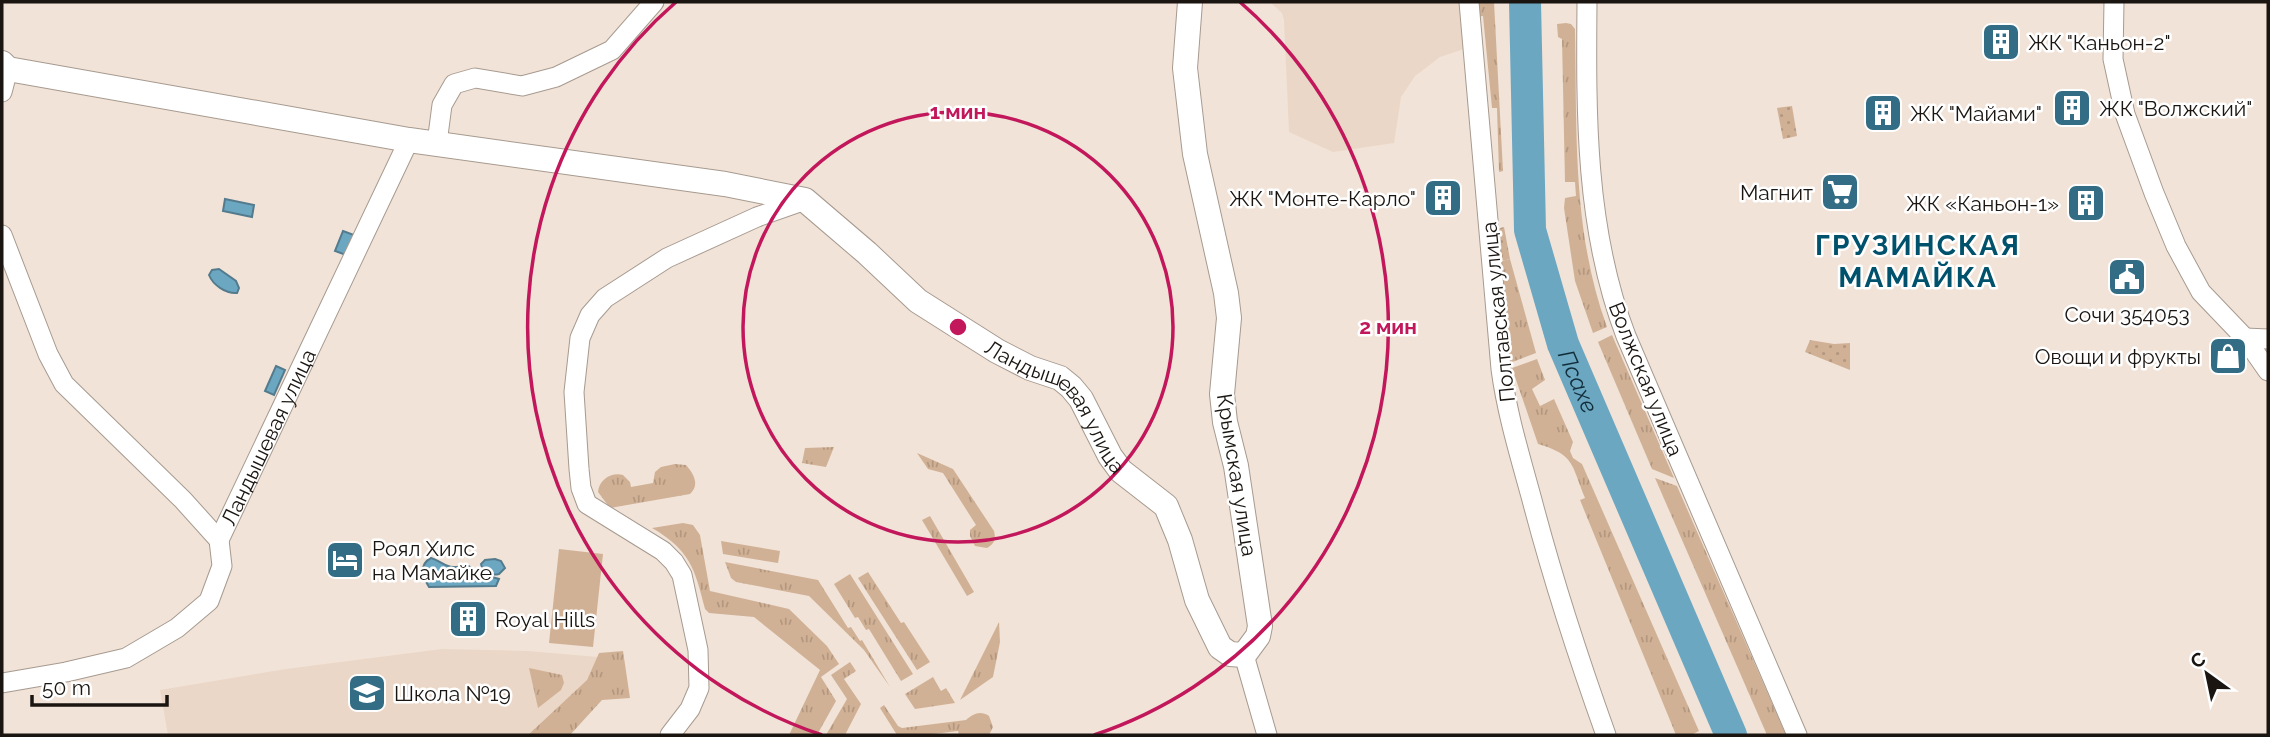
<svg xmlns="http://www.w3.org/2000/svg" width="2270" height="737" viewBox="0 0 2270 737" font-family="Raleway,sans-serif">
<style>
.built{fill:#ebd7c7}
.grass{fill:url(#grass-tufts)}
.park{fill:url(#park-dots)}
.pitch{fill:#d1b195}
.water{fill:#6ca7c2;stroke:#537b8d;stroke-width:2}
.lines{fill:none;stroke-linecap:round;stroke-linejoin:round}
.river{stroke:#6ca7c2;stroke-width:32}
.minor-casing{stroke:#a79a8f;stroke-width:21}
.tertiary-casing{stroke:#a79a8f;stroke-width:26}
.minor{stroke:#fff;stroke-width:19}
.tertiary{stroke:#fff;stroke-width:24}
.ring{fill:none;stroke:#c2185b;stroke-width:3.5}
.labels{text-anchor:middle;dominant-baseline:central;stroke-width:5;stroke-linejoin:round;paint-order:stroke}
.poi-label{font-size:21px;fill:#1a1511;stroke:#fff;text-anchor:start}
.street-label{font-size:21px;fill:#1a1511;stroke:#fff}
.water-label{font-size:23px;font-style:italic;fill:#102d39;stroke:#fff}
.district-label{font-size:28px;font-weight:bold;letter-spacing:2px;fill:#00516c;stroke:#fff}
.centre{fill:#c2185b;stroke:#fff;stroke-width:3.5}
.ring-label{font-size:21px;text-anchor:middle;font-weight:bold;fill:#c2185b;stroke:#fff;stroke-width:5;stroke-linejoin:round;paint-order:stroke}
</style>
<defs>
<pattern id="grass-tufts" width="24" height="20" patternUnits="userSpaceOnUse" patternTransform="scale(1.75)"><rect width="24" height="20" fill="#d1b195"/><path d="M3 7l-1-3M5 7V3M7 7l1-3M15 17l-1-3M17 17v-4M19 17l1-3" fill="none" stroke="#b3977f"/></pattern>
<pattern id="park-dots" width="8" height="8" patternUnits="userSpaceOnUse" patternTransform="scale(1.75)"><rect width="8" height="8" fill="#d1b195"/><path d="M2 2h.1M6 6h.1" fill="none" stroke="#b3977f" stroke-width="1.8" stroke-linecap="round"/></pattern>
</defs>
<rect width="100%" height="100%" fill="#f1e3d8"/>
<g class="built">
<path d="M1270,2H1462L1464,49L1440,57L1415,76L1401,97L1394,143L1333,152L1289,132L1284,20L1282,13Z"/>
<path d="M442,649L528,651L598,657L587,680L528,735H168L160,690L286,669Z"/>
</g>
<g class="grass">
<path d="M1473,2H1494L1503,171L1499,172L1497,108H1492L1483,16L1476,17Z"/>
<path d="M1566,23L1571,24L1575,29C1577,129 1572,232 1607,327L1593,333L1575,281L1564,208L1565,198L1576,196L1575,182H1565L1562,39L1558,37L1557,24Z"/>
<path d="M1510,259L1536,353L1510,363L1502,317L1497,262Z"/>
<path d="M1612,335L1674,478L1652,469L1598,342Z"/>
<path d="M1537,359L1545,380L1532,389L1540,406L1554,399L1573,442L1570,451L1573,458L1582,464L1699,731L1691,735H1676L1580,500L1585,498C1571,464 1575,455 1538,444L1512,368Z"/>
<path d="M834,447L826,467L802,463L805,448Z"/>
<path d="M917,453L953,469L994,531C996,539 995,543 987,548L975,546L970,536V530L976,525L943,473L928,469Z"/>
<path d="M675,464L686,465C694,474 700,485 690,494L610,508L598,492C599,480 611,472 623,475L630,482L631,487L653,483L655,472L661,467Z"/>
<path d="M1655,478L1677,486L1786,735H1767Z"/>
<path d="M930,516L974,592L967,596L922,520Z"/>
<path d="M683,523L693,525L700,535L710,591L789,609L827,646L839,664L821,677L836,701L817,735H789L820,670L754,617L709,613L705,609C695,569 690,550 652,528Z"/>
<path d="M721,541L780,551L778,563L723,554Z"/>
<path d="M725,562L818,580L848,628L851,627L860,641L862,640L890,687L864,650L809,596L736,582L731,578Z"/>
<path d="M868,572L901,623L904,622L930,662L917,670L858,578Z"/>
<path d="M850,574L913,674L901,681L869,629L866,630L858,617L855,618L834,584Z"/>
<path d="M999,622L1000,642L993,677L960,700Z"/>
<path d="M623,651L630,698L602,700L570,735H528L587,680L599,653Z"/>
<path d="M850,662L856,671L844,679L861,704L845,735H826L847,699L831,675Z"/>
<path d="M529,668L562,675L564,683L561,690L538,708Z"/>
<path d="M933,677L941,691L946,688L955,703L915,709L905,694Z"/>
<path d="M884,705L898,726L902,728L966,720C973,714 980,710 989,716L993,727L989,735H959L958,731L925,735H897L880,708Z"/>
</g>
<g class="park">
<path d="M1792,106L1797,136L1783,139L1777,108Z"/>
<path d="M1504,227L1510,259L1497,262L1493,230Z"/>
<path d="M1810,340L1834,344L1850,343V370L1805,352Z"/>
</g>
<path class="pitch" d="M559,549L603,554L593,647L549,643Z"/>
<g class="water">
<path d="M225,199L254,205L252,217L223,211Z"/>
<path d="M343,231L354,235L346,255L335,251Z"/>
<path d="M219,269L236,281L239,288L237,293C226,294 213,285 209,275L212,270Z"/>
<path d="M276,366L285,370L274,395L265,391Z"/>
<path d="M431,558C438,560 442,564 448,566C459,571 466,558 474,572L499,579L496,586L429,587C423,577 418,565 431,558Z"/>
<path d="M495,559L501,561L505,568L499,574C491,576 482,572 481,564L485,560Z"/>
</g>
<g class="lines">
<path class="river" id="s1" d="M1525,2L1530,230L1563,344L1731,735"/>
<defs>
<g id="minor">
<path d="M1469,2L1501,369C1507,414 1520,456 1532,500C1553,580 1578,657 1606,735"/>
<path d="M1587,2C1586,114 1585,229 1626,336L1797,735"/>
<path d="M2114,2L2113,59L2125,114L2154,193L2176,246L2201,292L2245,338L2268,371"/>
<path d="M2,92L8,69"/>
<path d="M437,143L442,105L454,84L475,78L522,86L556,77L612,50L654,2"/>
<path d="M2,235L48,354L64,384L183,500L219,540"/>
<path d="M2245,338L2268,339"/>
<path id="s2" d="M219,540L409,140"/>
<path d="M1244,655L1267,735"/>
<path d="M2,683L66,672L126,658L177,628L209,601L222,566L219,540"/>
<path d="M670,735L690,709L699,688L698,650L682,575L674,562L663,551L587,504L581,488L579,469L574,392L580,338L590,315L605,298L667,258L757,217L805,200"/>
</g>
<g id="tertiary">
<path id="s3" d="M2,63L8,69L409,140L725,184L805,200L867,253L918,301L997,351L1030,368L1060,378L1071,387L1081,399L1110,456L1121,471L1166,506L1180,540L1197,600L1220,647L1230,654L1244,655L1258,636L1260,626L1236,466L1225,422L1222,394L1229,318L1226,293L1195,154L1185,68L1190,2"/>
</g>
</defs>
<use href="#minor" class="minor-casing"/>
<use href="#tertiary" class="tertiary-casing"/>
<use href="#minor" class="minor"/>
<use href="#tertiary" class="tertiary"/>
</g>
<g class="ring">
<circle cx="958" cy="327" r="215"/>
<path d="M822 735A430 430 0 0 1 676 2M1240 2A430 430 0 0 1 1094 735"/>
</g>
<defs>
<symbol id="building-square" viewBox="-11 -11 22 22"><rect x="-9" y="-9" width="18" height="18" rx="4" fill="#336d85" stroke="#fff"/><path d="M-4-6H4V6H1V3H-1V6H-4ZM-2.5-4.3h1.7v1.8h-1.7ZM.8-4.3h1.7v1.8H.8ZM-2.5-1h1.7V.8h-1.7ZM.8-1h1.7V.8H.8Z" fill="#fff"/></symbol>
<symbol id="supermarket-square" viewBox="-11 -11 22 22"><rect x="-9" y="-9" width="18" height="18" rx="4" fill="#336d85" stroke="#fff"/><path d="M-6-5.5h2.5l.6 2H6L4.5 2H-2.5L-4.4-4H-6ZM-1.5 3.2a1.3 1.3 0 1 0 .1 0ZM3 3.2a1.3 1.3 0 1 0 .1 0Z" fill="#fff"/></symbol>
<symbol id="civic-square" viewBox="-11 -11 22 22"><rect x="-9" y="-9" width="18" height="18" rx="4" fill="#336d85" stroke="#fff"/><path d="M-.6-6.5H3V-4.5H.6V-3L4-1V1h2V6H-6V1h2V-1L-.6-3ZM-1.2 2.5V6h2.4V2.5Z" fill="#fff"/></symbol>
<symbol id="shop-square" viewBox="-11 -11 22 22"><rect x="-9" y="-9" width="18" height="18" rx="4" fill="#336d85" stroke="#fff"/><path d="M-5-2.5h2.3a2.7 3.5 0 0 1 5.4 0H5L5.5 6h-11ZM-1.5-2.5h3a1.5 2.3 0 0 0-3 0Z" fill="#fff"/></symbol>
<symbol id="hotel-square" viewBox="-11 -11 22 22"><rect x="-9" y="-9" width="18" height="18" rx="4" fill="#336d85" stroke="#fff"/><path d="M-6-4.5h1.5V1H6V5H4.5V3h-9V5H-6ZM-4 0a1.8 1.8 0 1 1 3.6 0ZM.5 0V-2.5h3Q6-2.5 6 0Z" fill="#fff"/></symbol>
<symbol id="school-square" viewBox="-11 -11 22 22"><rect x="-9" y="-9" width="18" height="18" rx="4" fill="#336d85" stroke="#fff"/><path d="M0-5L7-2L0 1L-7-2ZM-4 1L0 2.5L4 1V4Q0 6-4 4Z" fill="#fff"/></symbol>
</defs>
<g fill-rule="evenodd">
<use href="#building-square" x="1979" y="20" width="44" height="44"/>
<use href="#building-square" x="2050" y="86" width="44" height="44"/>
<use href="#building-square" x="1861" y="91" width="44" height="44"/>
<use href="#supermarket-square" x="1818" y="170" width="44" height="44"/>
<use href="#building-square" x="1421" y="176" width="44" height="44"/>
<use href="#building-square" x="2064" y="181" width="44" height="44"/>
<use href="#civic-square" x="2105" y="255" width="44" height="44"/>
<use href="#shop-square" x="2206" y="334" width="44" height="44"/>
<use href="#hotel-square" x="323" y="538" width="44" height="44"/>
<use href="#building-square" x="446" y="597" width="44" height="44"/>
<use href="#school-square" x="345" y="671" width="44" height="44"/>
</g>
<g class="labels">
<g class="poi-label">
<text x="2028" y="42">ЖК "Каньон-2"</text>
<text x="2099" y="108">ЖК "Волжский"</text>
<text x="1910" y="113">ЖК "Майами"</text>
<text x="1813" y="192" text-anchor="end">Магнит</text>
<text x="1416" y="198" text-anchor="end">ЖК "Монте-Карло"</text>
<text x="2059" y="203" text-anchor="end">ЖК «Каньон-1»</text>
<text x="2127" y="314" text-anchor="middle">Сочи 354053</text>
<text x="2201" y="356" text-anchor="end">Овощи и фрукты</text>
<text x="372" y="548">Роял Хилс<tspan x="372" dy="24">на Мамайке</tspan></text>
<text x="495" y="619">Royal Hills</text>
<text x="394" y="693">Школа №19</text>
</g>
<g class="street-label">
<text transform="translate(1498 312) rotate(-96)">Полтавская улица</text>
<text transform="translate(1646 379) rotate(68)">Волжская улица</text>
<text stroke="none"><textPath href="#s3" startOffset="1146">Ландышевая улица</textPath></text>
<text stroke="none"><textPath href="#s2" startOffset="114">Ландышевая улица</textPath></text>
<text transform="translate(1237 475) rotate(81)">Крымская улица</text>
</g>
<g class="water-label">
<text stroke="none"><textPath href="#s1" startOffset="387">Псахе</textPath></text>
</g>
<g class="district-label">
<text x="1918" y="245">ГРУЗИНСКАЯ<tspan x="1918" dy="32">МАМАЙКА</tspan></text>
</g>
</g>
<circle cx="958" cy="327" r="10" class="centre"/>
<g class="ring-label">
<text x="958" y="119">1 мин</text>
<text x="1388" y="334">2 мин</text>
</g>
<rect width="2270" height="737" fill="none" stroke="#1a1511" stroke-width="7"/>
<g transform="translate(2207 674) rotate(327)" stroke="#ffffff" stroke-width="5" paint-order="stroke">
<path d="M0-5L12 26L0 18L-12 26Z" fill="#1a1511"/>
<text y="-10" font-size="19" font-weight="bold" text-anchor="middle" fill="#1a1511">С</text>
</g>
<path d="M32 695v10h135v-10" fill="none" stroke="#1a1511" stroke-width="3.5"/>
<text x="42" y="695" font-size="21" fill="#1a1511" stroke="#ffffff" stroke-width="5" paint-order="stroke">50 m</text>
</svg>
